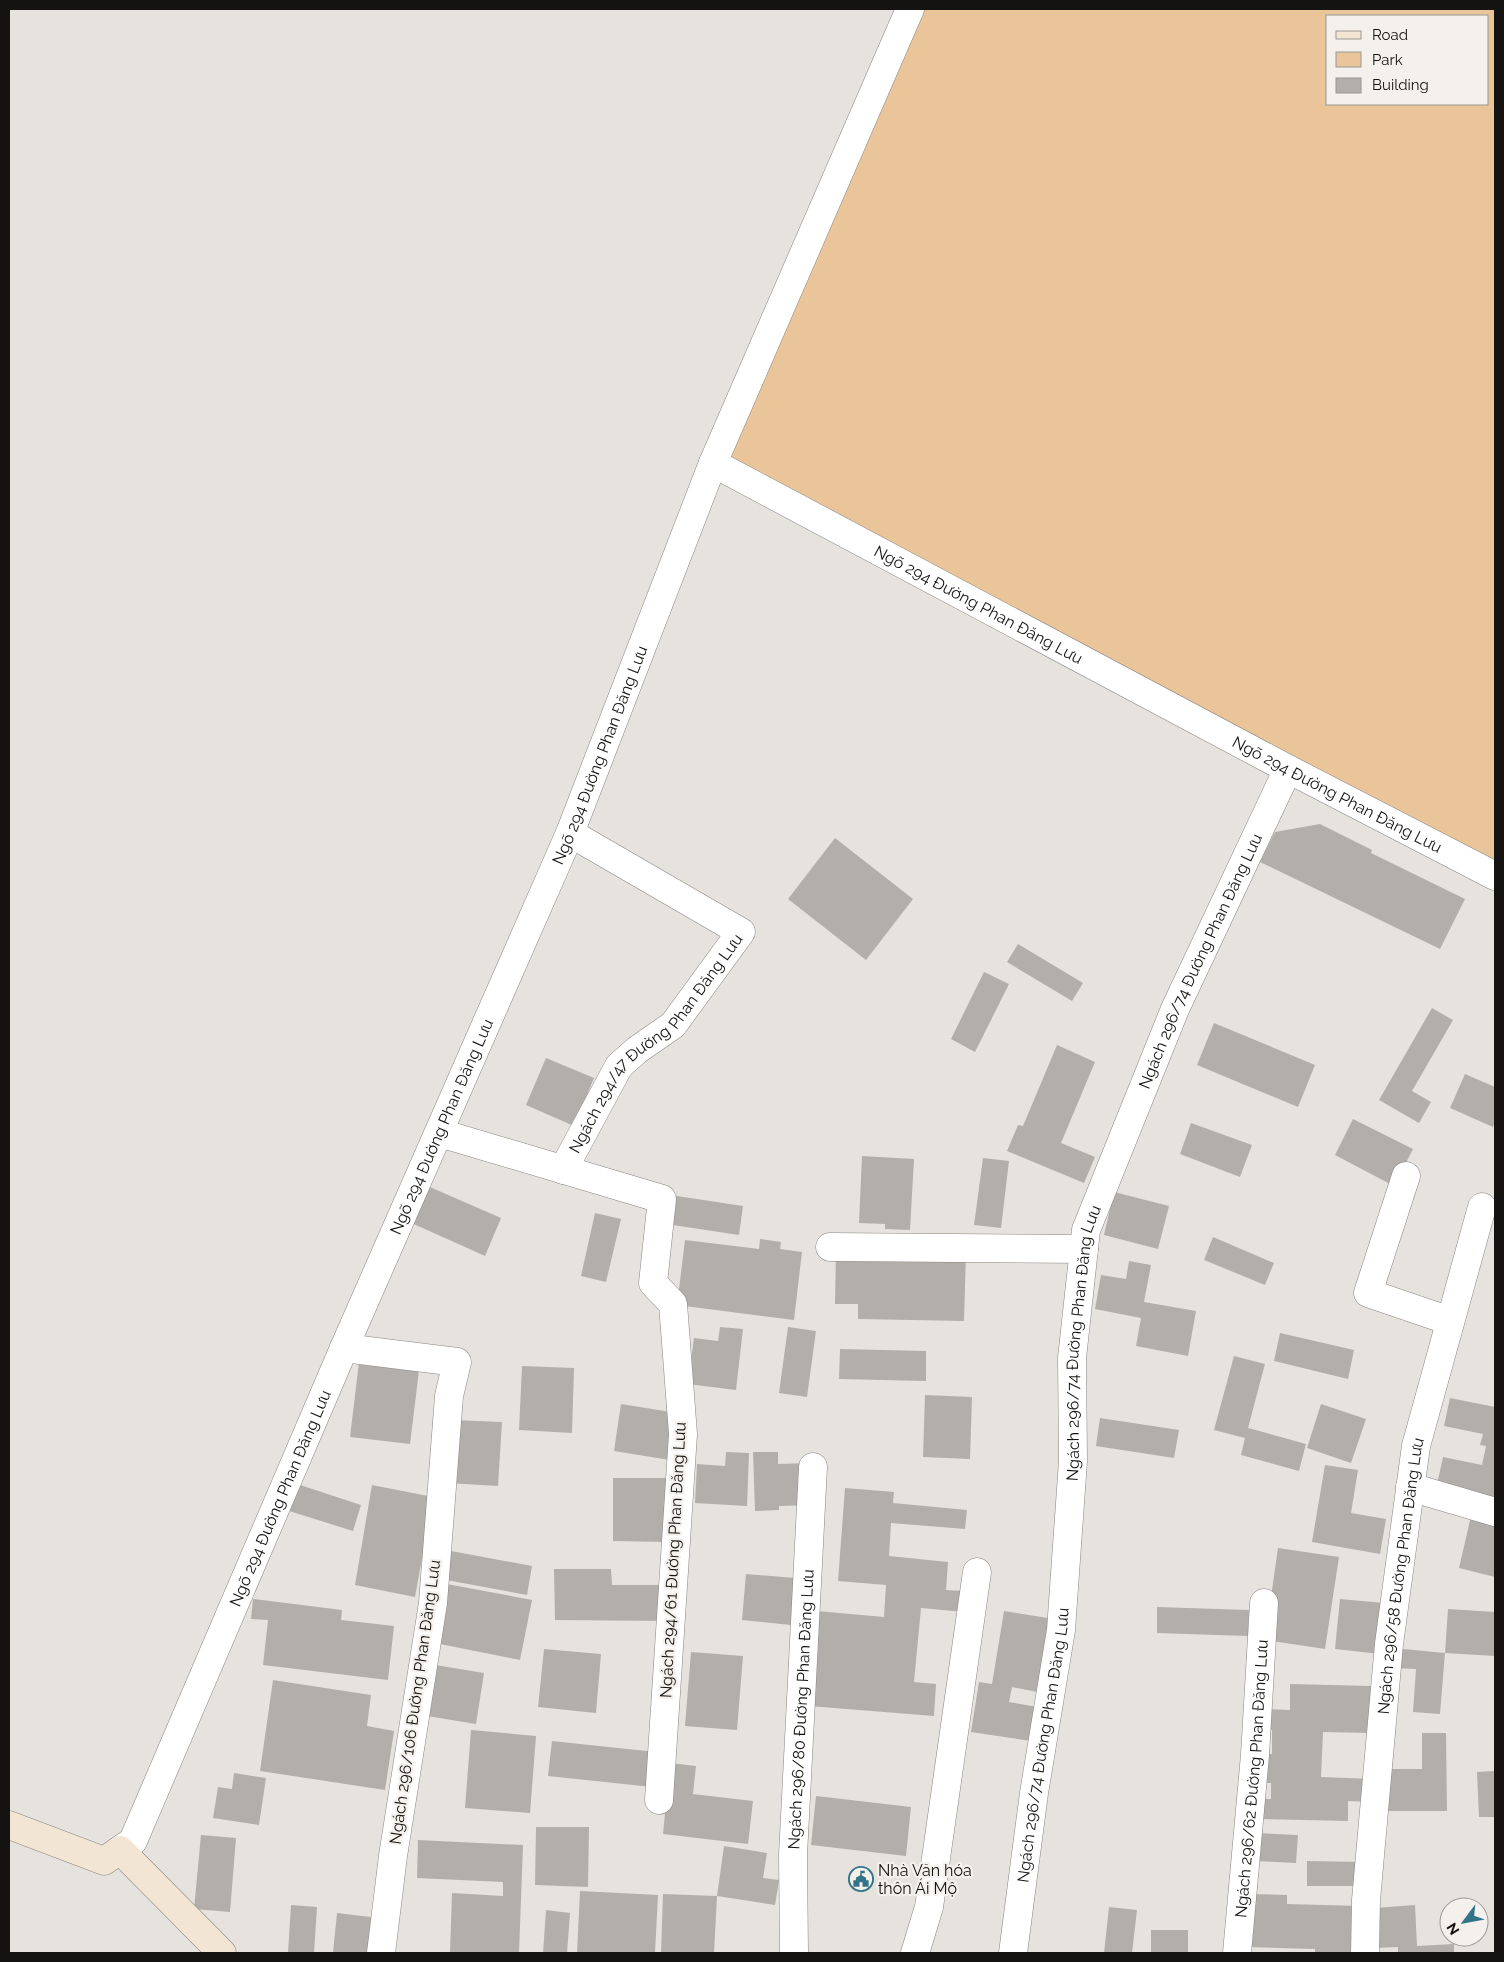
<svg xmlns="http://www.w3.org/2000/svg" width="1504" height="1962" viewBox="0 0 1504 1962" font-family="Raleway,sans-serif">
<style>
.green{fill:#eac59a;fill-rule:evenodd}
.building{fill:#b2afab}
.lines{fill:none;stroke-linecap:round;stroke-linejoin:round}
.street-casing{stroke:#888581;stroke-width:29}
.secondary-casing{stroke:#888581;stroke-width:29}
.street{stroke:#fff;stroke-width:28}
.secondary{stroke:#f3e5d4;stroke-width:28}
.labels{text-anchor:middle;dominant-baseline:central;stroke-width:4.5;stroke-linejoin:round;paint-order:stroke}
.street-label{font-size:16px;fill:#141311;stroke:#f4f0ec}
.poi-label{font-size:16px;fill:#141311;stroke:#f4f0ec;text-anchor:start}
</style>
<rect width="100%" height="100%" fill="#e6e3df"/>
<path class="green" d="M910,9H1495V877L713,463ZM1328,16H1488V104H1328Z"/>
<g class="building">
<path d="M1320,824L1372,850L1371,853L1465,899L1440,949L1260,862L1275,832Z"/>
<path d="M835,838L913,899L866,960L788,899Z"/>
<path d="M1018,944L1083,983L1072,1001L1007,962Z"/>
<path d="M984,972L1009,984L975,1052L951,1039Z"/>
<path d="M1432,1008L1453,1020L1412,1091L1431,1102L1419,1123L1379,1100Z"/>
<path d="M1214,1023L1315,1065L1298,1107L1197,1065Z"/>
<path d="M1057,1045L1095,1062L1061,1143L1095,1157L1084,1183L1007,1151L1018,1125L1023,1126Z"/>
<path d="M546,1058L594,1078L574,1126L526,1105Z"/>
<path d="M1465,1074L1495,1087V1121L1493,1127L1450,1108Z"/>
<path d="M1353,1119L1413,1149L1394,1186L1335,1155Z"/>
<path d="M1191,1123L1252,1145L1240,1177L1180,1154Z"/>
<path d="M862,1156L914,1159L910,1230L885,1229V1224L859,1223Z"/>
<path d="M983,1158L1009,1161L1001,1228L974,1225Z"/>
<path d="M423,1184L501,1218L485,1256L407,1221Z"/>
<path d="M1114,1192L1169,1206L1158,1249L1104,1235Z"/>
<path d="M670,1195L743,1206L739,1235L666,1224Z"/>
<path d="M595,1213L621,1219L606,1282L581,1276Z"/>
<path d="M1213,1237L1274,1263L1265,1285L1204,1260Z"/>
<path d="M760,1239L781,1242L780,1249L802,1252L794,1320L677,1305L685,1240L759,1249Z"/>
<path d="M836,1250L966,1253L964,1321L858,1319V1304H835Z"/>
<path d="M1129,1261L1151,1265L1144,1302L1196,1311L1188,1356L1136,1346L1141,1318L1095,1309L1101,1275L1126,1279Z"/>
<path d="M720,1327L743,1329L736,1390L688,1384L694,1338L718,1341Z"/>
<path d="M788,1327L816,1331L807,1397L779,1393Z"/>
<path d="M1280,1333L1354,1350L1348,1379L1274,1361Z"/>
<path d="M840,1349L926,1351V1381L839,1379Z"/>
<path d="M360,1354L420,1362L410,1444L350,1437Z"/>
<path d="M1234,1356L1265,1364L1248,1428L1306,1444L1299,1471L1241,1455L1245,1438L1214,1430Z"/>
<path d="M522,1366L574,1368L572,1433L519,1430Z"/>
<path d="M925,1395L972,1397L970,1459L923,1457Z"/>
<path d="M1450,1398L1495,1407V1501L1436,1489L1443,1457L1482,1465L1486,1446L1480,1445L1483,1434L1444,1426Z"/>
<path d="M621,1404L677,1413L670,1460L614,1451Z"/>
<path d="M1321,1404L1366,1419L1351,1463L1307,1448Z"/>
<path d="M1100,1418L1179,1430L1174,1458L1096,1446Z"/>
<path d="M452,1420L502,1422L498,1486L448,1483Z"/>
<path d="M726,1452L749,1453L747,1506L695,1503L697,1464L725,1466Z"/>
<path d="M753,1452H778V1464L808,1463L809,1505L779,1506V1510L755,1511Z"/>
<path d="M1325,1465L1358,1470L1351,1513L1386,1519L1380,1554L1312,1542Z"/>
<path d="M613,1478H668V1542L613,1541Z"/>
<path d="M294,1483L361,1505L353,1531L286,1510Z"/>
<path d="M372,1485L433,1497L415,1597L355,1585Z"/>
<path d="M845,1488L894,1492L893,1503L967,1510L965,1529L891,1523L889,1556L948,1562L946,1590L965,1591L964,1612L921,1608L914,1682L936,1684L934,1716L809,1706L817,1611L884,1617L886,1585L838,1581Z"/>
<path d="M1471,1516L1495,1523V1577L1459,1568Z"/>
<path d="M1278,1548L1339,1557L1325,1649L1265,1640Z"/>
<path d="M451,1551L532,1566L527,1595L446,1580Z"/>
<path d="M554,1569H611L612,1585H668V1621L555,1620Z"/>
<path d="M746,1574L795,1578L791,1625L742,1620Z"/>
<path d="M447,1584L532,1600L520,1660L435,1643Z"/>
<path d="M253,1599L342,1610L341,1620L394,1626L388,1680L263,1665L268,1620L251,1619Z"/>
<path d="M1340,1599L1384,1603L1380,1654L1335,1649Z"/>
<path d="M1157,1607L1249,1610L1248,1636L1157,1633Z"/>
<path d="M1448,1609L1495,1612V1656L1445,1653Z"/>
<path d="M1004,1611L1054,1619L1042,1693L1012,1687L1009,1702L1043,1708L1038,1742L971,1732L979,1682L992,1684Z"/>
<path d="M1393,1648L1445,1653L1440,1714L1413,1712L1416,1669L1392,1668Z"/>
<path d="M544,1649L601,1654L596,1713L538,1707Z"/>
<path d="M691,1652L743,1656L737,1730L685,1726Z"/>
<path d="M429,1664L484,1673L476,1724L421,1715Z"/>
<path d="M273,1680L371,1695L367,1726L394,1731L385,1790L260,1771Z"/>
<path d="M1290,1684L1371,1686L1370,1733L1323,1732L1321,1777L1374,1779L1373,1802L1348,1801V1821L1256,1819V1799H1271V1783H1259L1260,1753L1272,1754V1730H1264V1709L1290,1710Z"/>
<path d="M471,1730L536,1736L530,1813L465,1808Z"/>
<path d="M1422,1733H1446L1447,1811H1384L1383,1769H1422Z"/>
<path d="M552,1741L656,1752L652,1787L548,1776Z"/>
<path d="M670,1763L696,1766L693,1794L753,1801L748,1844L663,1834Z"/>
<path d="M1495,1771V1817H1479L1477,1772Z"/>
<path d="M234,1773L266,1778L259,1825L213,1818L218,1787L232,1789Z"/>
<path d="M816,1796L911,1807L906,1856L811,1845Z"/>
<path d="M536,1827H589L588,1887L535,1885Z"/>
<path d="M1256,1833L1298,1835L1296,1863L1254,1861Z"/>
<path d="M201,1835L236,1838L230,1912L194,1909Z"/>
<path d="M418,1840L523,1845L519,1953H450L452,1893L503,1896V1882L417,1878Z"/>
<path d="M724,1846L767,1853L763,1878L779,1880L775,1905L717,1896L714,1953H661L663,1894L717,1896Z"/>
<path d="M1307,1861L1364,1862V1886H1307Z"/>
<path d="M580,1891L658,1895L655,1953H577Z"/>
<path d="M1248,1894L1287,1895V1904L1360,1906V1953H1315V1949L1248,1947Z"/>
<path d="M291,1905L317,1907L314,1953H288Z"/>
<path d="M1415,1905L1417,1946L1454,1944V1953H1398V1947L1377,1948L1375,1908Z"/>
<path d="M1109,1907L1137,1910L1132,1953H1104Z"/>
<path d="M546,1910L570,1913L567,1953H543Z"/>
<path d="M337,1913L379,1918L375,1953H333Z"/>
<rect x="1151" y="1930" width="37" height="23"/>
</g>
<g class="lines">
<defs>
<g id="street">
<path d="M713,463L910,9"/>
<path d="M440,1133L662,1199L653,1283L673,1304L683,1434L659,1800"/>
<path id="s1" d="M563,1170L619,1066L637,1050L673,1025L741,932L570,833"/>
<path d="M1406,1176L1368,1293L1450,1321"/>
<path d="M830,1247L1084,1249"/>
<path d="M344,1348L457,1362L449,1396L433,1603L393,1856L381,1953"/>
<path d="M1410,1487L1495,1512"/>
<path id="s2" d="M120,1850L133,1841L344,1348L570,833L713,463L1288,769L1495,876"/>
<path id="s3" d="M794,1953L793,1855L813,1467"/>
<path d="M915,1953L929,1907L977,1572"/>
<path id="s4" d="M1013,1953L1034,1793L1061,1630L1073,1461L1072,1358L1086,1230L1175,1009L1288,769"/>
<path id="s5" d="M1237,1953L1255,1755L1264,1603"/>
<path id="s6" d="M1365,1953L1366,1900L1389,1644L1416,1446L1482,1207"/>
</g>
<path id="secondary" d="M9,1825L104,1861L120,1850L222,1953"/>
</defs>
<use href="#street" class="street-casing"/>
<use href="#secondary" class="secondary-casing"/>
<use href="#street" class="street"/>
<use href="#secondary" class="secondary"/>
</g>
<defs>
<symbol id="civic-ring" viewBox="-11 -11 22 22"><circle r="9.5" fill="#f4f0ec" stroke="#347488" stroke-width="1.5"/><path d="M-.6-6.5H3V-4.5H.6V-3L4-1V1h2V6H-6V1h2V-1L-.6-3ZM-1.2 2.5V6h2.4V2.5Z" fill="#347488"/></symbol>
</defs>
<g fill-rule="evenodd">
<use href="#civic-ring" x="847" y="1865" width="28" height="28"/>
</g>
<g class="labels">
<g class="street-label">
<text stroke="none"><textPath href="#s2" startOffset="1812">Ngõ 294 Đường Phan Đăng Lưu</textPath></text>
<text stroke="none"><textPath href="#s2" startOffset="1198">Ngõ 294 Đường Phan Đăng Lưu</textPath></text>
<text stroke="none"><textPath href="#s2" startOffset="2218">Ngõ 294 Đường Phan Đăng Lưu</textPath></text>
<text stroke="none"><textPath href="#s4" startOffset="1020">Ngách 296/74 Đường Phan Đăng Lưu</textPath></text>
<text stroke="none"><textPath href="#s1" startOffset="159">Ngách 294/47 Đường Phan Đăng Lưu</textPath></text>
<text stroke="none"><textPath href="#s2" startOffset="794">Ngõ 294 Đường Phan Đăng Lưu</textPath></text>
<text stroke="none"><textPath href="#s4" startOffset="615">Ngách 296/74 Đường Phan Đăng Lưu</textPath></text>
<text stroke="none"><textPath href="#s2" startOffset="389">Ngõ 294 Đường Phan Đăng Lưu</textPath></text>
<text transform="translate(673 1560) rotate(-87)">Ngách 294/61 Đường Phan Đăng Lưu</text>
<text stroke="none"><textPath href="#s6" startOffset="379">Ngách 296/58 Đường Phan Đăng Lưu</textPath></text>
<text transform="translate(415 1702) rotate(-82)">Ngách 296/106 Đường Phan Đăng Lưu</text>
<text stroke="none"><textPath href="#s3" startOffset="244">Ngách 296/80 Đường Phan Đăng Lưu</textPath></text>
<text stroke="none"><textPath href="#s4" startOffset="210">Ngách 296/74 Đường Phan Đăng Lưu</textPath></text>
<text stroke="none"><textPath href="#s5" startOffset="175">Ngách 296/62 Đường Phan Đăng Lưu</textPath></text>
</g>
<g class="poi-label">
<text x="878" y="1870">Nhà Văn hóa<tspan x="878" dy="18">thôn Ái Mộ</tspan></text>
</g>
</g>
<rect width="1504" height="1962" fill="none" stroke="#141311" stroke-width="20"/>
<rect x="1326" y="15" width="162" height="90" fill="#f4f0ec" stroke="#9a9894"/>
<rect x="1336" y="31" width="25" height="8" fill="#f3e5d4" stroke="#9a9894"/>
<text x="1372" y="40" font-size="15" fill="#141311">Road</text>
<rect x="1336" y="52" width="25" height="15" fill="#eac59a" stroke="#9a9894"/>
<text x="1372" y="65" font-size="15" fill="#141311">Park</text>
<rect x="1336" y="78" width="25" height="15" fill="#b2afab" stroke="#9a9894"/>
<text x="1372" y="90" font-size="15" fill="#141311">Building</text>
<g transform="translate(1464 1922) rotate(238)"><circle r="24" fill="#f4f0ec" stroke="#9a9894"/>
<path d="M0-4L9 19L0 12L-9 19Z" fill="#347488"/>
<text y="-8" font-size="14" font-weight="bold" text-anchor="middle" fill="#141311">N</text>
</g>
</svg>
